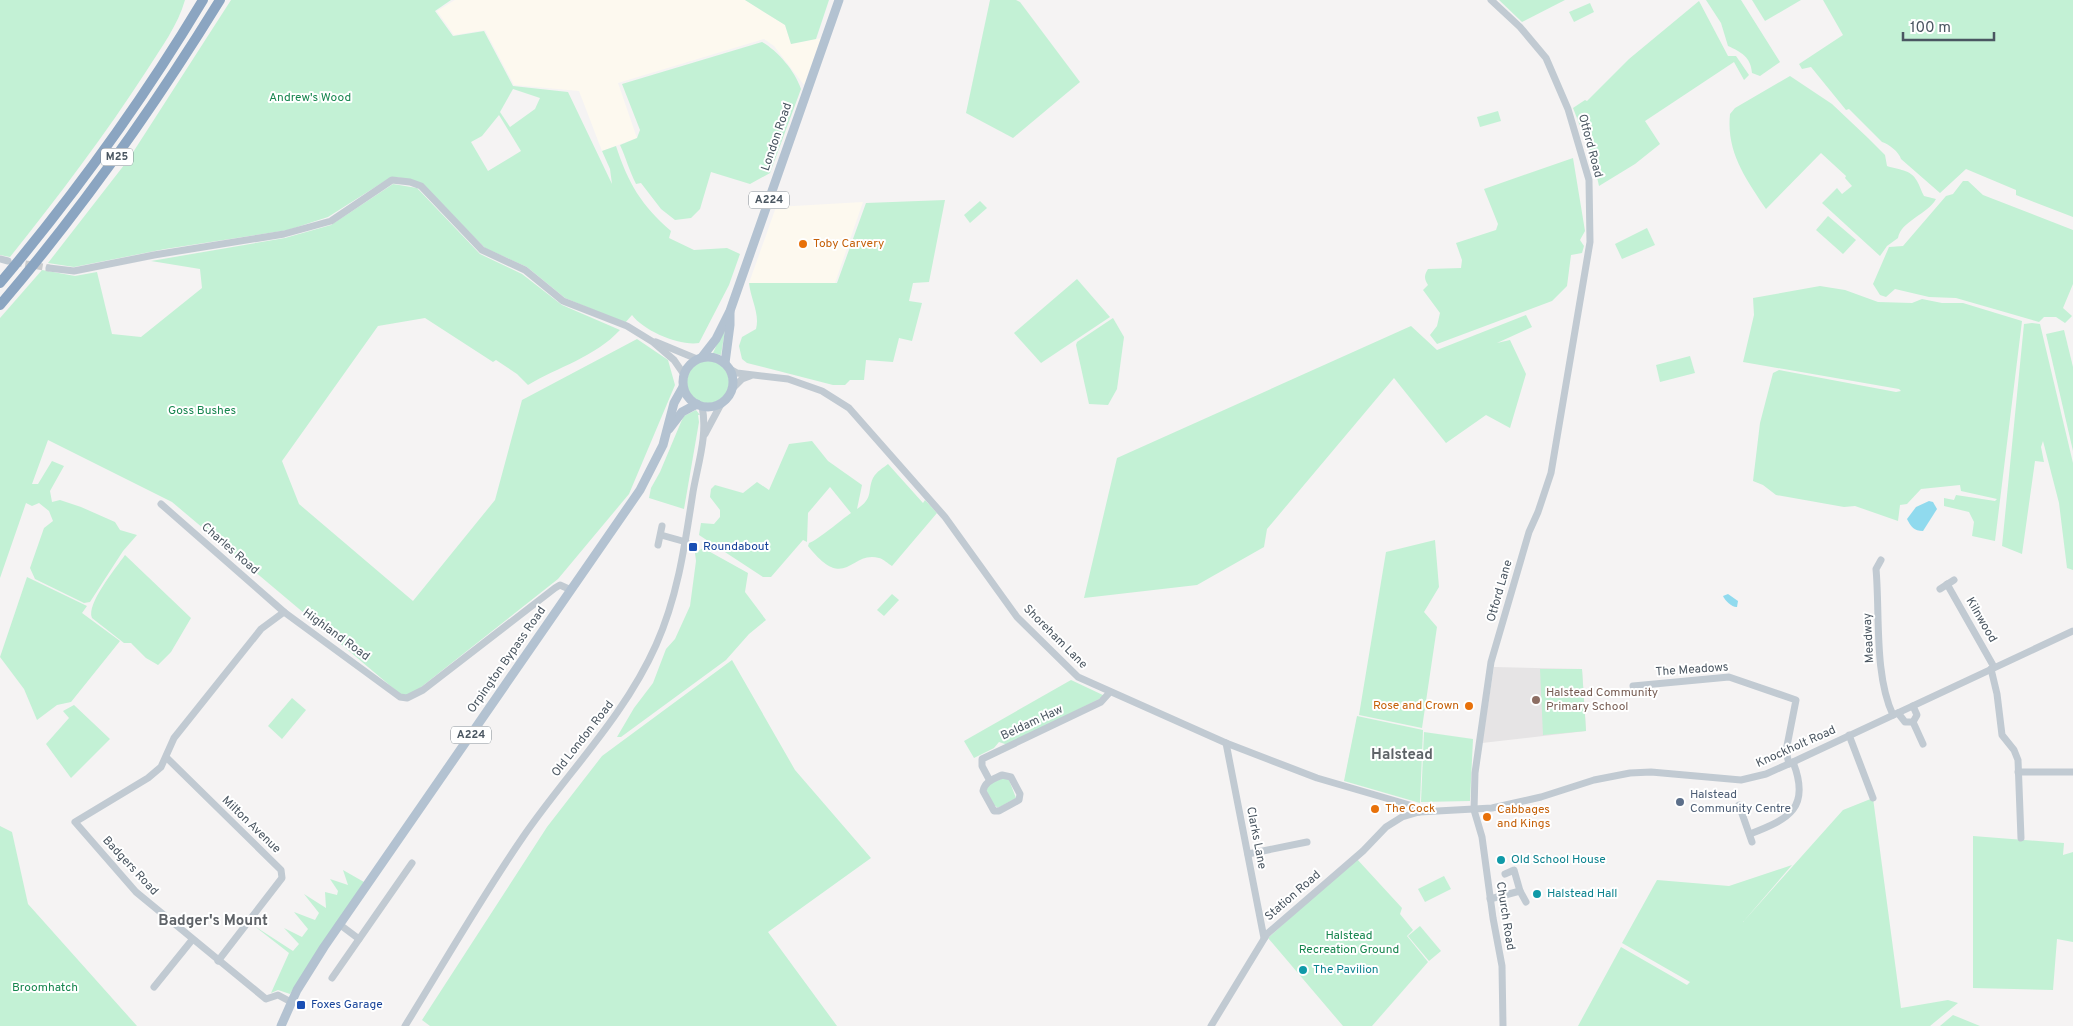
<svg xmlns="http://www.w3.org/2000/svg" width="2073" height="1026" viewBox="0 0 2073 1026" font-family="Overpass,sans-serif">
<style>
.commercial{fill:#fdf9ef}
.education{fill:#e6e4e5}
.green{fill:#c3f1d5;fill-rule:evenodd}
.water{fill:#90daee}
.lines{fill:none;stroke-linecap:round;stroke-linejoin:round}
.minor-tunnel{stroke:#caccce;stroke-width:7;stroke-dasharray:7 3.5;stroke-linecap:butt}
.minor{stroke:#c1cad2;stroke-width:7}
.major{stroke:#b3c2d1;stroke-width:9}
.highway{stroke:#8ba5c1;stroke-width:10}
.food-dot{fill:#e8710a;stroke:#fff;stroke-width:2}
.transit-dot{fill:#1a4fb4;stroke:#fff;stroke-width:2}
.education-dot{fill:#8d6e63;stroke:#fff;stroke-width:2}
.service-dot{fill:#5c6f8a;stroke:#fff;stroke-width:2}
.culture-dot{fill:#0f9aa8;stroke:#fff;stroke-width:2}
.labels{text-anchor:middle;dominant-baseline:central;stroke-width:4;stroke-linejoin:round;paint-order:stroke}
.shield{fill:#fff;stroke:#808990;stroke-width:1}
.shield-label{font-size:11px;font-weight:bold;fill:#4a5661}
.park-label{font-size:12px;fill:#17864f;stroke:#fff}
.street-label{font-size:12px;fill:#4a5661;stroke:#fff}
.food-label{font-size:12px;fill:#c56008;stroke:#fff;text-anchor:start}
.transit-label{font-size:12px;fill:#164399;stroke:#fff;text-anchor:start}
.education-label{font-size:12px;fill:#785e54;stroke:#fff;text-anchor:start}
.service-label{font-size:12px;fill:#4e5e75;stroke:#fff;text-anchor:start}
.culture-label{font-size:12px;fill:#0d838f;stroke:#fff;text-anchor:start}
.quarter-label{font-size:15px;font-weight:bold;fill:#5f6368;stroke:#fff}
</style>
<rect width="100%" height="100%" fill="#f5f3f3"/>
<g class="commercial">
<path d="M455,0H745L785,25L791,44L821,38L804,85L774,46L764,39L618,83L637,138L602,151L579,91L514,85L485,30L454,35L437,11Z"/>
<path d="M863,202L835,283H749L776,207Z"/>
</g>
<path class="education" d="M1494,667L1582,669L1586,731L1482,743Z"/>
<g class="green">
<path d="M0,0H185C178,25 161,48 147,70C105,135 58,197 10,257L0,255Z"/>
<path d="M231,0H451L435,11L453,36L484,31L513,86L568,92L612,184L610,169L602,151L616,146C628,183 641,205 671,231L669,238L694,250L727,248L740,254L729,285L699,343C679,346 644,331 632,315L625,323L565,298L527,267L485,248L422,184L397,177L388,179L328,217L288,230L165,249L74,267L48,263L128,160ZM513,89L540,98L535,109L510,127L500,112ZM499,115L521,151L488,171L471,142L482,136Z"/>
<path d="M745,0H829L816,39L791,44L785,25Z"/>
<path d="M990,0H1016L1020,2L1080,82L1013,138L966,113Z"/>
<path d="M1499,0H1565L1522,22Z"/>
<path d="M1706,0H1741L1780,62L1760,76L1752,73C1751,57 1741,52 1728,46L1721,23Z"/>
<path d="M1752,0H1801L1765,21Z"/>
<path d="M1823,0H2073V217L2016,195V190L1966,169L1940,193L1901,159C1899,152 1889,144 1882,142L1849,109L1846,110L1811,67L1802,69L1799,64L1843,35Z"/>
<path d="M1699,1L1728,56H1736L1749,75L1744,80L1734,62L1645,121L1660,144L1635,164L1599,186L1593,159L1573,108L1585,100L1587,101L1629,59Z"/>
<path d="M1590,3L1594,12L1574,22L1569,12Z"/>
<path d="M762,42C778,51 795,71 801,89L770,173L750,184L711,172L700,209L691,218L675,220L661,209L641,183L636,184C629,170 626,158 620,145L637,138L640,130L622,84Z"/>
<path d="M1790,76L1832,104L1868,138L1885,155L1887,166C1898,170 1911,169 1917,181C1920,186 1921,191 1924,196L1936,199C1928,214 1901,221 1898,238L1887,246L1880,256L1822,203L1837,188L1842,194L1852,186L1845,178L1846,176L1821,153L1766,209C1746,179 1726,152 1730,114L1735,108Z"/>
<path d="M1498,111L1501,121L1480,127L1477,117Z"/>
<path d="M1573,158L1585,231L1580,240L1584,246L1582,253L1571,255L1567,286L1552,301L1437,344L1430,335L1437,326L1440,313L1423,290L1428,285C1424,279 1424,275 1428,269L1461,268L1462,260L1456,243L1496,230L1498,224L1484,189Z"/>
<path d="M1963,181H1968L1983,195L2073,230V284L2063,308L2072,316L2065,323L2056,317H2044L2039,322L1956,298L1929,297L1895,289L1886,297L1880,295L1873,284L1889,247L1903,246L1946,196L1953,194Z"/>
<path d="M393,184L417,188L480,254L522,274L562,305L620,330C595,357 558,367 528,385L517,374L496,360L493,362L425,318L378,326L282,461L299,504L413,601L495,500L522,400L637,339L668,360L675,385L629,494L558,579L406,699L172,502L48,440L32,484H38L52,461L64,466L50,491L52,502L60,500L81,507L115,522L120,530L137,535L123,551L90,602L84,603L35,579L30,568L44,528L53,521L49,511L39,503L32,506L26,503L0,578V318L42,270L75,276L97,272L112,334L141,337L202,288L200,269L151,261L285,238L331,225Z"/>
<path d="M945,200L929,282L913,283L909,301L922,303L912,341L899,338L893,362L866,360L864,380H850L845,385H833L747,363L742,359L739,346L742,337L756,329C760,314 751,300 749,283H837L866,203Z"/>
<path d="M980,201L987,208L970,223L964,215Z"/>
<path d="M1828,216L1856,240L1843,254L1816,230Z"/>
<path d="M1647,228L1655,245L1622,259L1615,244Z"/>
<path d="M1077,279L1110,317L1041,363L1014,333Z"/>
<path d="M1820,286L1845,290L1878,302L1912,303L1922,299L1942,303H1963L2022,321L1995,541L1972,536L1974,522L1969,512L1944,506V498L1954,500L1956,495L1995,501L1997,499L1961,491L1960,485L1921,489L1907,504L1900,505L1898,521L1855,506L1844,507L1776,495L1763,485L1753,481L1760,423L1773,373L1779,370L1896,392L1901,391L1899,389L1743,362L1754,315L1753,298Z"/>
<path d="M1526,315L1532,327L1497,343L1510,340L1526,374L1510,428L1486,415L1446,443L1394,378L1267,529L1264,547L1197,585L1084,598L1117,458L1411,326L1437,350Z"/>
<path d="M1113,318L1124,337L1117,389L1108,405L1089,404L1076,345L1077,342Z"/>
<path d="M2032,323L2040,324L2073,463V570L2067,568L2059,503L2043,441L2041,447L2044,462L2035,461L2022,554L2002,546L2024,324Z"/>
<path d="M726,324L721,355L713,353Z"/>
<path d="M2064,330L2073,367V451L2046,334Z"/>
<path d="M1690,356L1695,373L1660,382L1656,365Z"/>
<circle cx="708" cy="382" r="21"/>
<path d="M696,410L700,415H698L699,422L684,509L649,498L651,488L660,472L681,422L684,416Z"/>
<path d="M812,441L828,461L862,485L857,509C874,498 867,491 873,478C877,471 883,468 888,464L923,503L925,500L937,513L892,566C888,564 884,559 879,558C850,550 846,594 808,546L809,543C818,540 841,520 851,513L830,487L808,513L807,542L803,540L771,577H763L699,535L701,523L714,524L720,517V510L710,497L711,489L715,485L743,493L757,482L769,490L789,444Z"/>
<path d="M1435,540L1439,587L1424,612L1437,627L1422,728L1359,715L1386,552Z"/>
<path d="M703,548L748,573L745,592L766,620L749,634L726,660L621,737H617L634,708L653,683L666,649L675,639L690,606L696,561L695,553Z"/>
<path d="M125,555L191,618L171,652L158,665L146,658L131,643H124L92,618C86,604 116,568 125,555Z"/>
<path d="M27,577L87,606L82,613L120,641L71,702L57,705L37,720L24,689L0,657Z"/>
<path d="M892,594L899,600L884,616L877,610Z"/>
<path d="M732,660L795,770L871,858L768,932L837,1026H430L422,1020L547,827L602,756Z"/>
<path d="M1540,669H1582L1586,731L1543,735Z"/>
<path d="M1071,680L1105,696L1008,745L999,742L994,748L974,758L964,741Z"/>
<path d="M292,698L306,710L282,739L268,726Z"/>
<path d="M74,705L110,739L71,778L46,744L69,718L63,711Z"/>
<path d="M1357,716L1423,730L1420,803L1344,781Z"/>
<path d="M1424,732L1473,739L1470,801L1421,802Z"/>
<path d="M1004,778L1009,780L1016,798L998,808L990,802L986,787L988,784Z"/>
<path d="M1873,798L1901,1008L1948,1000L1958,1003L1930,1026H1578L1621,947L1687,985L1690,982L1622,943L1657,880L1729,886L1792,865L1743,922L1843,810Z"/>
<path d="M0,826L12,832L28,904L137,1026H0Z"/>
<path d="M1973,836L2064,843L2063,855L2073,852V942L2057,939L2053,990L1973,988Z"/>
<path d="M1356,858L1402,908L1400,914L1413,930L1407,936L1428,962L1372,1026H1343L1268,938Z"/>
<path d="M343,870L364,882L290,994L278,990L271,993L289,953L253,925L293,951L299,944L284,928L302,937L308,929L294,912L315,920L319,913L304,894L326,908L325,892L337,895L338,891L330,879L348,885Z"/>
<path d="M1444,876L1451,889L1425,902L1418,889Z"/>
<path d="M1420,926L1441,951L1429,961L1408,936Z"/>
<path d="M1953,1015L1980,1026H1940Z"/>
</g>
<g class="water">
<path d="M1929,501L1933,502L1937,509L1923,531C1914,531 1911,527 1907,519L1916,507Z"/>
<path d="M1728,594L1738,601L1737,607C1733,608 1725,601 1723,596Z"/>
</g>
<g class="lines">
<path class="minor-tunnel" d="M15,262L49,268"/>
<g class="minor">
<path d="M1491,0L1520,27L1546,58L1568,109L1589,180L1590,242L1551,473L1538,512L1529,532L1491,662L1475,773L1474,810L1482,837L1493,918L1502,966L1503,1026"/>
<path d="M0,259L8,261"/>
<path d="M49,268L74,271L154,255L284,234L331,221L392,180L410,182L421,186L482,250L525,270L563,301L627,326L653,342L674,360L683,373"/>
<path d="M656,342L697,359"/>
<path d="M730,369L737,373L788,379L822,391L849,408L945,517L1017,617L1078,677L1226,743L1317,778L1413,806L1419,812"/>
<path d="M733,388L742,379L750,376"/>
<path d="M705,434L721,404"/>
<path d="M161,504L284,612"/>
<path d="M661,535L686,542"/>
<path d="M658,545L662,526"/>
<path d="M1881,560L1876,569C1880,613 1874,675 1893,715"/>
<path d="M1947,584L1994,667"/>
<path d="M1940,589L1954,580"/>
<path d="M1991,669L1997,694L2002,735L2014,750L2018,760L2021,838"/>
<path d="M1633,686L1729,677L1796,700L1786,751L1789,764"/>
<path d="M1898,713L1905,722H1913L1917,715L1913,706"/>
<path d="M1913,722L1923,744"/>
<path d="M1849,735L1873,798"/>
<path d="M1226,743L1264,938"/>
<path d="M167,758L281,870L282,878L218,961"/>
<path d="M2018,772H2073"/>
<path d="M1002,775L1011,777L1020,794L1019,800L999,811H994L983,791C985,781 994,779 1002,775Z"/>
<path d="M990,781L982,766V759L1101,702L1110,692"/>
<path d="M1739,805L1752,842"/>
<path d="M1750,834C1789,819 1811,808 1793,762"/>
<path d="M1248,854L1307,842"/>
<path d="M1520,891L1526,902"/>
<path d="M1490,899L1520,891L1514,870L1505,874"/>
<path d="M339,924L359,939"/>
<path d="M332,978L412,863"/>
<path d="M154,987L192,940"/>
<path d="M291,1002L278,995L266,999L136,892L75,822L148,778L161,767L174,738L261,629L284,612L400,697L407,698L423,690L555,588L560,585L571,590"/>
<path d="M405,1026C444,963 481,898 523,837C567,773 624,717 656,645C678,596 685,544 693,492C698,463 708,435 702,406"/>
<path d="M1211,1026L1267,934L1363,851L1386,827L1402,817L1419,812L1492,808L1541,797L1594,780L1630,773L1651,772L1741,780L1766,774L1793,762L2073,631"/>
</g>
<g class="major">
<circle cx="708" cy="382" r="25"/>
<path d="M702,357L716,339L730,311L839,0"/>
<path d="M725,363L730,325V312"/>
<path d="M669,429L682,412L697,404"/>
<path d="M281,1026L297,990L324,947L640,490L663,445L674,403L683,387"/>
</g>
<g class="highway">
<path d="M0,283C75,194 143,100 203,0"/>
<path d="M0,305C82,209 154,107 220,0"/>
</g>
</g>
<g class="food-dot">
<circle cx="803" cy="244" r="5"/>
<circle cx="1469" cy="706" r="5"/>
<circle cx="1375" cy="809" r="5"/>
<circle cx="1487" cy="817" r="5"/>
</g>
<g class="transit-dot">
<rect x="688" y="542" width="10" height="10" rx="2.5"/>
<rect x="296" y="1000" width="10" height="10" rx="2.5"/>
</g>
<circle class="education-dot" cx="1536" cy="700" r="5"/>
<circle class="service-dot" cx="1680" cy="802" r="5"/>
<g class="culture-dot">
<circle cx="1501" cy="860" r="5"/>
<circle cx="1537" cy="894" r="5"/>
<circle cx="1303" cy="970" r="5"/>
</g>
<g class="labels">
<g class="shield">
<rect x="101" y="148.5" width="32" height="17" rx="4"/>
<rect x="749" y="191.5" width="40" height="17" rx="4"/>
<rect x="451" y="726.5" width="40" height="17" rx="4"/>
</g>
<g class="shield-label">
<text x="117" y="157">M25</text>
<text x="769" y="200">A224</text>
<text x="471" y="735">A224</text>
</g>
<g class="park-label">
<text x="310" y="98">Andrew's Wood</text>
<text x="202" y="411">Goss Bushes</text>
<text x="1349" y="936">Halstead<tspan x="1349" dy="14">Recreation Ground</tspan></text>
<text x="45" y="988">Broomhatch</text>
</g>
<g class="street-label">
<text transform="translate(777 137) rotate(-71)">London Road</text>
<text transform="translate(1590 146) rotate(75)">Otford Road</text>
<text transform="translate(230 549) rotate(41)">Charles Road</text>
<text transform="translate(1500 591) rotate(-74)">Otford Lane</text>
<text transform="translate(1981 620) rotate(60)">Kilnwood</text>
<text transform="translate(336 635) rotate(36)">Highland Road</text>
<text transform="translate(1055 637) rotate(45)">Shoreham Lane</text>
<text transform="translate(1869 638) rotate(-93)">Meadway</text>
<text transform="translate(507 660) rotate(-55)">Orpington Bypass Road</text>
<text transform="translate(1692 670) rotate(-4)">The Meadows</text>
<text transform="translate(1032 723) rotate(-25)">Beldam Haw</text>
<text transform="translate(583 739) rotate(-52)">Old London Road</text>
<text transform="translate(1796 747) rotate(-24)">Knockholt Road</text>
<text transform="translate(251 825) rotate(44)">Milton Avenue</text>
<text transform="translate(1256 838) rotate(79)">Clarks Lane</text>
<text transform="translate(130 866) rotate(47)">Badgers Road</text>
<text transform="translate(1293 896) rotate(-41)">Station Road</text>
<text transform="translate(1505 916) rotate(81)">Church Road</text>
</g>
<g class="food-label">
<text x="813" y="244">Toby Carvery</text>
<text x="1459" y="706" text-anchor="end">Rose and Crown</text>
<text x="1385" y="809">The Cock</text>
<text x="1497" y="810">Cabbages<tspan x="1497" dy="14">and Kings</tspan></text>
</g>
<g class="transit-label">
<text x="703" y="547">Roundabout</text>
<text x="311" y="1005">Foxes Garage</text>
</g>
<g class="education-label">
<text x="1546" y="693">Halstead Community<tspan x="1546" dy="14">Primary School</tspan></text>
</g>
<g class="service-label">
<text x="1690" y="795">Halstead<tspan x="1690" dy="14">Community Centre</tspan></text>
</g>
<g class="culture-label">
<text x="1511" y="860">Old School House</text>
<text x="1547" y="894">Halstead Hall</text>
<text x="1313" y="970">The Pavilion</text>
</g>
<g class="quarter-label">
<text x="1402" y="755">Halstead</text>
<text x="213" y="921">Badger's Mount</text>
</g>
</g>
<path d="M1903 32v8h91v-8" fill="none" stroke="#4a5661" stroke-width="2.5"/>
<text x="1910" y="32" font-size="15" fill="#4a5661" stroke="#ffffff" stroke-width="4" paint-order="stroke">100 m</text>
</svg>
